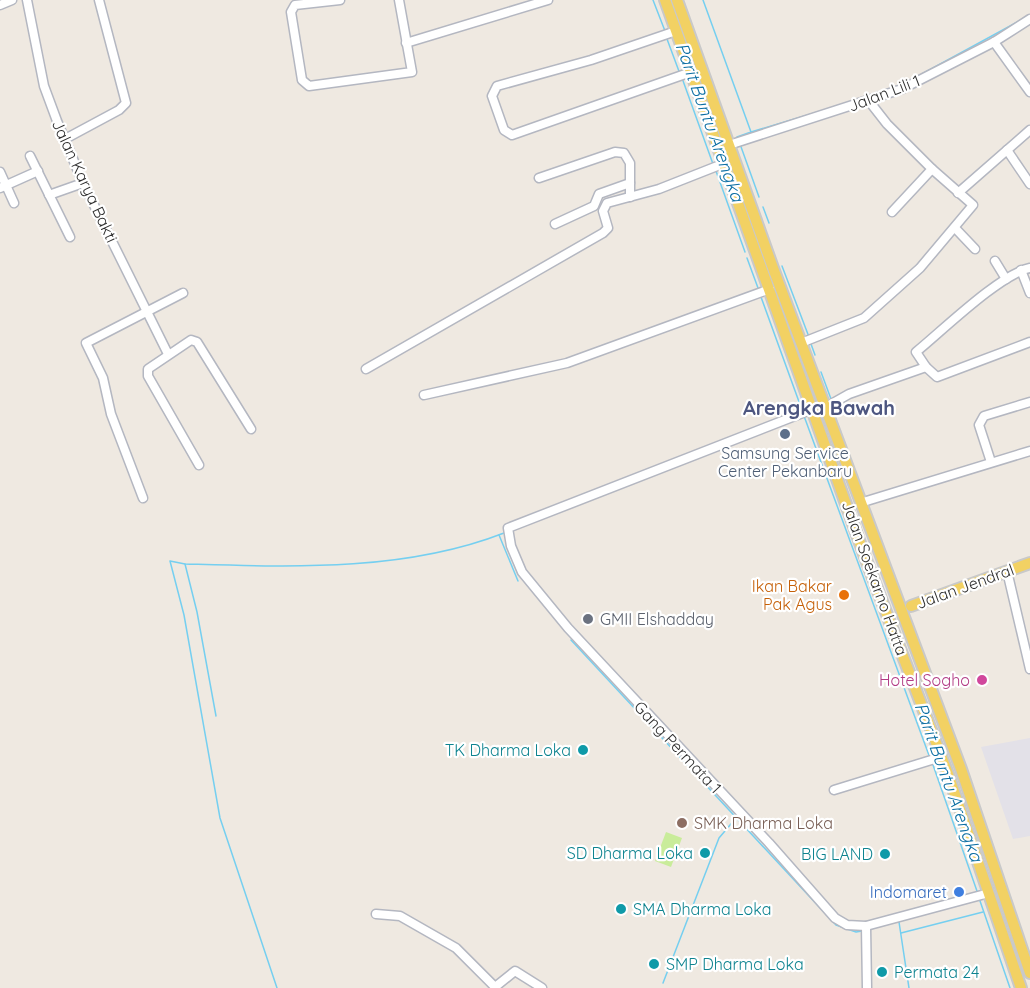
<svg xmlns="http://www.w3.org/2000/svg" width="1030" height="988" viewBox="0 0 1030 988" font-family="Quicksand,sans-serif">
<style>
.industrial{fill:#e3e1e8}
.pitch{fill:#c9ec9a}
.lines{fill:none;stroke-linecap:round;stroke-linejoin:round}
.stream{stroke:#75cff0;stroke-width:1.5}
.minor-casing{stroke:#b4b7c1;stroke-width:11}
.major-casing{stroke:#c9c9c9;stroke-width:14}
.minor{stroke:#fff;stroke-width:8}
.major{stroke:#f2d163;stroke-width:10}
.service-dot{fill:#5c6f8a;stroke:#fff;stroke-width:2}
.food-dot{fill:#e8710a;stroke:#fff;stroke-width:2}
.worship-dot{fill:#6b7280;stroke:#fff;stroke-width:2}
.hotel-dot{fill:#d1479c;stroke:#fff;stroke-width:2}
.culture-dot{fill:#0f9aa8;stroke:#fff;stroke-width:2}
.education-dot{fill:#8d6e63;stroke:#fff;stroke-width:2}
.shop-dot{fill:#3f7fe0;stroke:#fff;stroke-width:2}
.labels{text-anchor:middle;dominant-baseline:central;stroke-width:4.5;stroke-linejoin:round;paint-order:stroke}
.street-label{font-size:16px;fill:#2e2e2e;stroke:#fff}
.service-label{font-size:16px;fill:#4e5e75;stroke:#fff}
.food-label{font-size:16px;fill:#c56008;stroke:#fff;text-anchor:end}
.worship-label{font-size:16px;fill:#5b616d;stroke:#fff;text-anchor:start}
.hotel-label{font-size:16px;fill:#b23c85;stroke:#fff;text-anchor:end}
.culture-label{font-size:16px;fill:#0d838f;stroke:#fff;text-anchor:end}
.education-label{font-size:16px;fill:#785e54;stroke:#fff;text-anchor:start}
.shop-label{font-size:16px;fill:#366cbe;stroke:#fff;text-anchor:end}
.water-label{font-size:18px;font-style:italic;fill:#0d6fa3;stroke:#fff}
.quarter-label{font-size:20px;font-weight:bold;fill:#4d5680;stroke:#fff}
</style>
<rect width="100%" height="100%" fill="#efe9e1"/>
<path class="industrial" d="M1030,738V836L1013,839L981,747Z"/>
<path class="pitch" d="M666,832L682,838L671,867L655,861Z"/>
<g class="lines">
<g class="stream">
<path d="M653,0L665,31"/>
<path d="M703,0L751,132L737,137L738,140"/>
<path d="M667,39L680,74"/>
<path d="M922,74L1030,15"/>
<path d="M682,78L713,164"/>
<path d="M751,132L831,108"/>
<path d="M740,144L759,197"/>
<path d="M716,171L745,252"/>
<path d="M763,207L769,223"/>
<path d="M747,258L758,288"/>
<path d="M782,266L809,337"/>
<path d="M761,297L802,410"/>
<path d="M811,344L815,355"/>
<path d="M821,372L831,399"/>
<path d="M804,416L930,758"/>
<path d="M835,417L847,450"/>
<path d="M499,535L518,581"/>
<path d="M185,564L197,612L216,716"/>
<path d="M571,640L836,925L856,932L862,931"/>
<path d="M932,762L978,894"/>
<path d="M999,865L1009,895"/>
<path d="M979,898L1010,988"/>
<path d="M895,922L914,917"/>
<path d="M899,922L909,988"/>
<path d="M901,933L983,912"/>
<path d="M663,983L719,838L736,818"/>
<path d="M277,988L220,818L184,615L170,561L185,564C291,567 404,572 504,533"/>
</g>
<defs>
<g id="minor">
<path d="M27,0L44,86L57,121L83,183L168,354"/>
<path d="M340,0L295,5L291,12L302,80L309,86L412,72L399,0"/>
<path d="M0,5L12,0"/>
<path d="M676,31L591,60L497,86L492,96L504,130L512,135L691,72"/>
<path d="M994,42L1030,92"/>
<path d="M406,43L548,0"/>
<path d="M869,101L887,124L932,169"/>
<path d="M65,139L119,110L126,103L99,0"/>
<path d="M729,145L902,89L994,42L1030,19"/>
<path d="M1007,150L1030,184"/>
<path d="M30,156L70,237"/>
<path d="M0,172L14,203"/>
<path d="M539,178L615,152L624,153L630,163V197"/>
<path d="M0,188L38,171"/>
<path d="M958,193L1030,130"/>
<path d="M49,195L83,183"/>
<path d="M555,224L594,206L599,194L630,183"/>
<path d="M955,228L975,249"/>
<path d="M995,261L1006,279"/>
<path d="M1030,268C1000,274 942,331 916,352L926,367L937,377L1030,342"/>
<path d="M1021,270L1030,293"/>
<path d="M801,343L864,318L920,268L973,205L932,169L892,212"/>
<path d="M366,369L603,233L608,228L603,211L607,203L659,189L725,163"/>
<path d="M424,395L567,363L770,289"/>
<path d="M826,407L849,394L926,367"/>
<path d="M813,409L508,528L511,546L522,572L568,628L769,843L835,918L847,925L866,926L989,893"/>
<path d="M991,462L979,425L984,416L1030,402"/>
<path d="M199,465L148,376V369L191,340L197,342L251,429"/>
<path d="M143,498L111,414L103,378L86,343L183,293"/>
<path d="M860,503L1030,451"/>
<path d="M1007,571L1030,669"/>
<path d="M834,790L941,757"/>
<path d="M376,914L400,916L456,948L495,987L515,971L542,988"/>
<path d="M866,926L867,988"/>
</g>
<g id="major">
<path d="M665,0L865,557L948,774L1021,988"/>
<path d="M677,0L773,268L961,769L1030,973"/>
<path d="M911,606L1030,563"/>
</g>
</defs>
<use href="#minor" class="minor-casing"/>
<use href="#major" class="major-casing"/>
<use href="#minor" class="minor"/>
<use href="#major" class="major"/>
</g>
<circle class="service-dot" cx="785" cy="434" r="6"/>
<circle class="food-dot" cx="844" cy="595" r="6"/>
<circle class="worship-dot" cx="588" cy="619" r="6"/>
<circle class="hotel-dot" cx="982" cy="680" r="6"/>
<g class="culture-dot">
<circle cx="583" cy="750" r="6"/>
<circle cx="705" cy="853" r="6"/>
<circle cx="885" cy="854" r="6"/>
<circle cx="621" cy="909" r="6"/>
<circle cx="654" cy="964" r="6"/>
<circle cx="882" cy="972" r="6"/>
</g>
<circle class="education-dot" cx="682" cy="823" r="6"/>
<circle class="shop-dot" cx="959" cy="892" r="6"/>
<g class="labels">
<g class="street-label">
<text transform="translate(884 93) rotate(-21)">Jalan Lili 1</text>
<text transform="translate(85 181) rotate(65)">Jalan Karya Bakti</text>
<text transform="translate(875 578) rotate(70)">Jalan Soekarno Hatta</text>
<text transform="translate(965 586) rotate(-20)">Jalan Jendral</text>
<text transform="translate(678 747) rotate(47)">Gang Permata 1</text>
</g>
<g class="service-label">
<text x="785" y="453">Samsung Service<tspan x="785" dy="18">Center Pekanbaru</tspan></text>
</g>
<g class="food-label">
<text x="832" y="586">Ikan Bakar<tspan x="832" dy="18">Pak Agus</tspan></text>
</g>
<g class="worship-label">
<text x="600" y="619">GMII Elshadday</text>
</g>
<g class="hotel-label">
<text x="970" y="680">Hotel Sogho</text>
</g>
<g class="culture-label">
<text x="571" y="750">TK Dharma Loka</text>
<text x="693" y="853">SD Dharma Loka</text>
<text x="873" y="854">BIG LAND</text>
<text x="633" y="909" text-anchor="start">SMA Dharma Loka</text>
<text x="666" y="964" text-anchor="start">SMP Dharma Loka</text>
<text x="894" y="972" text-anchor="start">Permata 24</text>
</g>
<g class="education-label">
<text x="694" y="823">SMK Dharma Loka</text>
</g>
<g class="shop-label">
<text x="947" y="892">Indomaret</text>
</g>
<g class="water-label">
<text transform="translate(710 122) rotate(70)">Parit Buntu Arengka</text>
<text transform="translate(949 782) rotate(70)">Parit Buntu Arengka</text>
</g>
<g class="quarter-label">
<text x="819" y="407">Arengka Bawah</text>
</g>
</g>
</svg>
